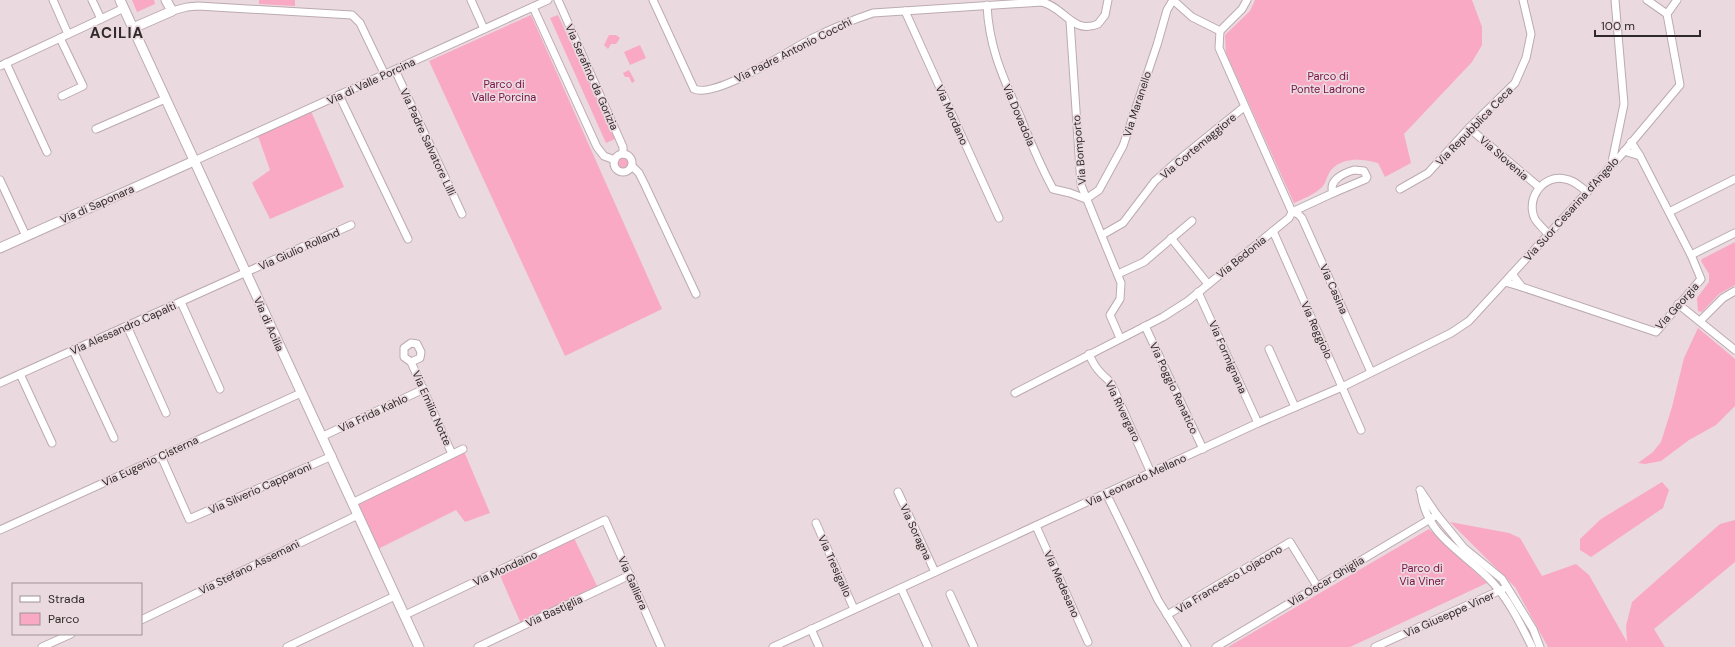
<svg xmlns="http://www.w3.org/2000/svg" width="1735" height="647" viewBox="0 0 1735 647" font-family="'DM Sans',sans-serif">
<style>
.green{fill:#f9a9c4}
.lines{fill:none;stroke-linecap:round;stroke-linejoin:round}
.minor-casing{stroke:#bbabb0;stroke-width:9}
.tertiary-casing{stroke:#bbabb0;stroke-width:11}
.minor{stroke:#fff;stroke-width:7}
.tertiary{stroke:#fff;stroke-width:9}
.labels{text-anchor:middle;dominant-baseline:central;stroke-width:3.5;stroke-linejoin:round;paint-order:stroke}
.street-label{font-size:11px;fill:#2f292a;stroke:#ead9de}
.park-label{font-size:11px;fill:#751042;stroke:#ead9de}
.district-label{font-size:15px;font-weight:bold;letter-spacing:1px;fill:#2f292a;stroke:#ead9de}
</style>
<rect width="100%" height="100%" fill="#ead9de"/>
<g class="green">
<path d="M132,0H154L155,4L137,12Z"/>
<path d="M259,0H295V6L259,4Z"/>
<path d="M1255,0H1472L1482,27V45L1472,62L1404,134L1411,163L1385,177L1378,163C1364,159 1345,157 1333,168C1327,173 1327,182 1322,187C1315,194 1303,199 1294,203L1226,53L1225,35L1250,11Z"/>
<path d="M531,15L662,309L565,356L429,61Z"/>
<path d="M558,15L615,139L606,143L550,18Z"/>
<path d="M609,35H616L620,38L616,44H611L608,49L604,45Z"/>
<path d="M640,45L646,58L630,65L624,52Z"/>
<path d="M629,70L635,81L632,83L629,77H625L623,73Z"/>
<path d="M310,109L344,187L270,219L252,183L270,170L257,133Z"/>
<circle cx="623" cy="163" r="5.5"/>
<path d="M1735,242V285L1719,294L1702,312L1698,311L1697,298L1709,282V274L1701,261L1702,259Z"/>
<path d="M1698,328L1735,359V406L1716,425L1689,440L1661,461L1645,464L1638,463L1653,452L1661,442L1672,407L1684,358Z"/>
<path d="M463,449L490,513L465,522L456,510L374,551L351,504Z"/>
<path d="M1662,482L1669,490L1663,508L1591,557L1580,550V539L1601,519Z"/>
<path d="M1735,520V562L1654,629L1665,647H1548L1515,587L1450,522L1509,533L1520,538L1542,576L1576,564L1589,575L1627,642L1626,626L1632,602L1720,524Z"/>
<path d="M1429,529L1487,583L1350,647H1228Z"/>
<path d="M573,536L599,590L522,626L498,571Z"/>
</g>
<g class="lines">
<defs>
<g id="minor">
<path d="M53,0L68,34"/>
<path d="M92,0L101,19L124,8"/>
<path d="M471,0L484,29"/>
<path d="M558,0L623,147V154"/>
<path d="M653,0L694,89C716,99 791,49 813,38C833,28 852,20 873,13L1042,2C1064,7 1073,35 1098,24L1105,15L1108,0"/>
<path d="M1173,0L1192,17L1220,31L1242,9L1247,0"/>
<path d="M987,5C989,48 1003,77 1020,116C1030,141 1040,165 1053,189L1070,193L1086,199L1099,190L1123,146L1157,45L1167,10L1173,0"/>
<path d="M533,7L597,147L604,156L615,160"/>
<path d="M172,11L187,7L198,6L352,15L360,23L385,75"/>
<path d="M905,11L999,218"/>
<path d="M1667,14L1677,0"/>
<path d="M1070,21L1081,185L1121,283L1120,299L1110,315L1120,338"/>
<path d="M60,38L83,86L62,96"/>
<path d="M6,63L47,152"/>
<path d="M0,66L101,19"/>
<path d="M395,70L462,214"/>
<path d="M339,95L408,239"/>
<path d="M1469,128L1539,187"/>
<path d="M96,129L165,99"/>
<path d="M1624,151L1640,156L1631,142"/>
<circle cx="623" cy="163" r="9"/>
<path d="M194,161L548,0"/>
<path d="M1612,162L1624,104L1615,0"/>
<path d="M632,166L639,173L645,185L696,294"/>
<path d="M1354,170L1364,171L1367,177L1366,179L1333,193C1328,180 1344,173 1354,170Z"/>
<path d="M0,180L26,236"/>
<path d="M1400,189L1428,173L1469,128L1515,83L1526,58L1531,34L1523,0"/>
<path d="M1292,212L1298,214L1302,218L1371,372"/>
<path d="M1292,212L1333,193"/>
<path d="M1669,212L1735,179"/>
<path d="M1273,231L1361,430"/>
<path d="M1547,233C1544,229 1538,224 1535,219C1525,199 1543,174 1565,179C1574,180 1579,186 1586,191"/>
<path d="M1102,235L1123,223L1155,181L1175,163L1244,107"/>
<path d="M1171,238L1208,284"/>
<path d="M1691,255L1735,233"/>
<path d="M1118,274L1144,262L1192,221"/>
<path d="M1505,282L1522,287L1512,274"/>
<path d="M1522,287L1656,332L1701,279L1691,255L1640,156"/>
<path d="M1198,292L1258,423"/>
<path d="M181,302L220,389"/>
<path d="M1678,304L1735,350"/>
<path d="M1700,321L1723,298L1735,291"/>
<path d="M127,326L166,413"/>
<path d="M1145,326L1203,449"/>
<path d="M1269,349L1295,407"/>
<path d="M73,350L114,438"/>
<path d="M1089,354C1092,361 1095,367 1100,372C1104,377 1109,379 1112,385L1151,473"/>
<path d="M411,362L420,358L421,352L417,344L411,343L404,348V357L411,362L452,454"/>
<path d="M20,374L52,443"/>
<path d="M0,383L351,225"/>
<path d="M1015,393L1163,317L1188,301L1273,231L1289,218L1292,212L1219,48L1220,31"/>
<path d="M323,436L424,389"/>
<path d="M161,456L189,519L332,456"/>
<path d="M1420,490L1437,515L1464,548L1502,579L1533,629L1540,647"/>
<path d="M898,492L935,572"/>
<path d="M1421,492C1426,538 1467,553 1494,584C1510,602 1521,625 1532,647"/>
<path d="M1106,493L1158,600L1187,647"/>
<path d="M352,503L463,449"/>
<path d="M816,523L854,609"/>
<path d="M1036,526L1088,642"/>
<path d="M0,530L301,393"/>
<path d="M901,588L928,647"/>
<path d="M950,594L974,647"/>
<path d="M405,615L605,520L661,647"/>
<path d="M1167,615L1290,542L1317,586"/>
<path d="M141,620L358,515"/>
<path d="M811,629L819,647"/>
<path d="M42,647L71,634"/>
<path d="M287,647L395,596"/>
<path d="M478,647L630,575"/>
<path d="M773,647L1258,423L1342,387L1451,333L1469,321L1622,154L1680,85L1667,14L1647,0"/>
<path d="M1216,647L1437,515"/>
<path d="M1375,647L1503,589"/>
</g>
<g id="tertiary">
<path d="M120,0L419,647"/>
<path d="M133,28L172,11L166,0"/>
<path d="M0,248L194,161"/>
</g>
</defs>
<use href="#minor" class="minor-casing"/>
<use href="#tertiary" class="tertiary-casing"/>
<use href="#minor" class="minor"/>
<use href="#tertiary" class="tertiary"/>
</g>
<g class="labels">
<g class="street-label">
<text transform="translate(793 50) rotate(-27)">Via Padre Antonio Cocchi</text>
<text transform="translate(592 77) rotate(66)">Via Serafino da Gorizia</text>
<text transform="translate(371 81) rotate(-25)">Via di Valle Porcina</text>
<text transform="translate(1137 104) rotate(-72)">Via Maranello</text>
<text transform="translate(952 115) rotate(66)">Via Mordano</text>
<text transform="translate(1019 115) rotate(67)">Via Dovadola</text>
<text transform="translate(1474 126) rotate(-46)">Via Repubblica Ceca</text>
<text transform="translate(428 142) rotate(65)">Via Padre Salvatore Lilli</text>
<text transform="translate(1198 146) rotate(-40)">Via Cortemaggiore</text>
<text transform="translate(1079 150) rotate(-95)">Via Bomporto</text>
<text transform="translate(1504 158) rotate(41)">Via Slovenia</text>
<text transform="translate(97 204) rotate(-24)">Via di Saponara</text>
<text transform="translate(1571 209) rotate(-48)">Via Suor Cesarina d'Angelo</text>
<text transform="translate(299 249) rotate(-24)">Via Giulio Rolland</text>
<text transform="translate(1241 257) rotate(-39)">Via Bedonia</text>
<text transform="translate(1334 289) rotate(66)">Via Casina</text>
<text transform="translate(1677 306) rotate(-48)">Via Georgia</text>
<text transform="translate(269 324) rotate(66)">Via di Acilia</text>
<text transform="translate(123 328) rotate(-24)">Via Alessandro Capalti</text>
<text transform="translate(1317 330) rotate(66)">Via Reggiolo</text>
<text transform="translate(1228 357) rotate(66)">Via Formignana</text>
<text transform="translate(1174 388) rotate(65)">Via Poggio Renatico</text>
<text transform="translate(432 408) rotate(66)">Via Emilio Notte</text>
<text transform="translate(1123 411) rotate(64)">Via Rivergaro</text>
<text transform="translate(373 413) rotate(-25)">Via Frida Kahlo</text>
<text transform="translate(150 461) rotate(-25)">Via Eugenio Cisterna</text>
<text transform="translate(1136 480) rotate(-25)">Via Leonardo Mellano</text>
<text transform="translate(260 488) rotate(-24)">Via Silverio Capparoni</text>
<text transform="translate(916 532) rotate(65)">Via Soragna</text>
<text transform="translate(835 566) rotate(66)">Via Tresigallo</text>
<text transform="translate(249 567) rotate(-26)">Via Stefano Assemani</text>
<text transform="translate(505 568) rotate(-25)">Via Mondaino</text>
<text transform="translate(1229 579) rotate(-31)">Via Francesco Lojacono</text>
<text transform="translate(1326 581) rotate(-31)">Via Oscar Ghiglia</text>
<text transform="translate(633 583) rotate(66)">Via Galliera</text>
<text transform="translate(1062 584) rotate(66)">Via Medesano</text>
<text transform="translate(554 611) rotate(-25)">Via Bastiglia</text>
<text transform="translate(1449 614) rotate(-24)">Via Giuseppe Viner</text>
</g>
<g class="park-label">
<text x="1328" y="76">Parco di<tspan x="1328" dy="13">Ponte Ladrone</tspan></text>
<text x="504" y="84">Parco di<tspan x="504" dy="13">Valle Porcina</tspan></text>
<text x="1422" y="568">Parco di<tspan x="1422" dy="13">Via Viner</tspan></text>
</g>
<g class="district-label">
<text x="117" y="33">ACILIA</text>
</g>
</g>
<rect x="12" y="583" width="130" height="52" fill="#ead9de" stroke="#9f9396"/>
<rect x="20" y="596" width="20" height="6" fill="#ffffff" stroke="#9f9396"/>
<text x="48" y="603" font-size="12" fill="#2f292a">Strada</text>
<rect x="20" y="613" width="20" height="12" fill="#f9a9c4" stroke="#9f9396"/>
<text x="48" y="623" font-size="12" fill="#2f292a">Parco</text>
<path d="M1595 30v6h105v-6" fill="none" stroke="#2f292a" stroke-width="2"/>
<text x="1601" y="30" font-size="12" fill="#2f292a" stroke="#ead9de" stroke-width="3" paint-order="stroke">100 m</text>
</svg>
